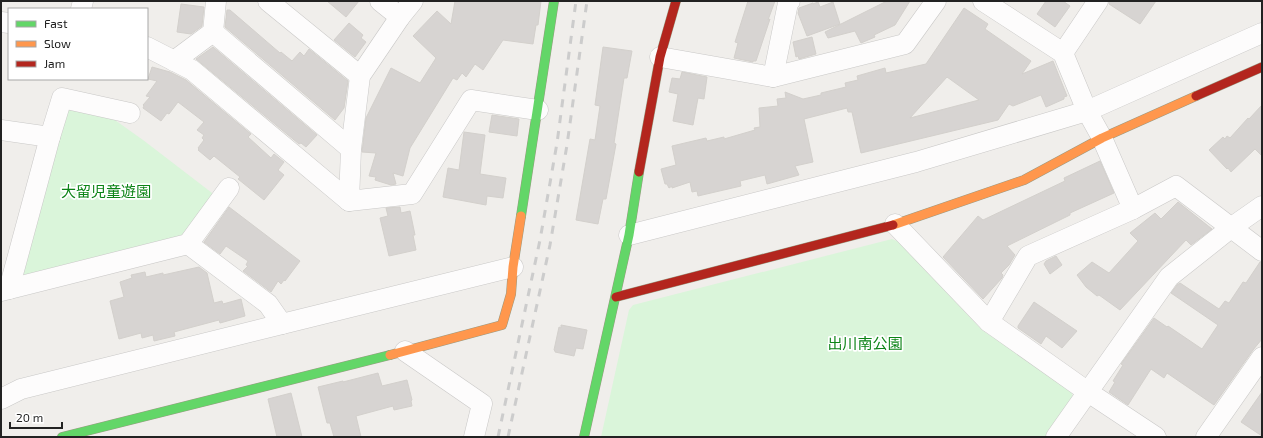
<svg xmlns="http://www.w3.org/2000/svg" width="1263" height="438" viewBox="0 0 1263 438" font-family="'Exo 2','Noto Sans JP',sans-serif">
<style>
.park{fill:#daf5da}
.building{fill:#d7d4d2;stroke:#d3d0cc;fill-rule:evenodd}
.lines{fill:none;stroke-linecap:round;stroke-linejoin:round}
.street-casing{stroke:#c9c8c7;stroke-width:21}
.fast-casing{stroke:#999a82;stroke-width:10}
.slow-casing{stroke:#999a82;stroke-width:10}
.jam-casing{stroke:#999a82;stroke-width:10}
.street{stroke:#fdfcfc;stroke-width:20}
.fast{stroke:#63d668;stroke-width:9}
.slow{stroke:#ff974d;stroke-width:9}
.jam{stroke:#b3261e;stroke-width:9}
.rail{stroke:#ccc;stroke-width:3;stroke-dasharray:8 8;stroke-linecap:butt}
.labels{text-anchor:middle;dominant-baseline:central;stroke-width:3.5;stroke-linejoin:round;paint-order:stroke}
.park-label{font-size:15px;fill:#0c8416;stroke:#fff}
</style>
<rect width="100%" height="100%" fill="#f0eeeb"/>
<g class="park">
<path d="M69,105L105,113L143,140L216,196L189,232L180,238L25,277L20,272Z"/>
<path d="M892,239L899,242L982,330L1071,390L1073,397L1045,437H601L629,310L633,305Z"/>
</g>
<g class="building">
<path d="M327,1H359L346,17Z"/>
<path d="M455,1H541L538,25H536L533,44L503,40L483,70L475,64L466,77L462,73L457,80L453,78L410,148L403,176L393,173L396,184L391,185L375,180L376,177L369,176L376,153L362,152L366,118L391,68L420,83L436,58L413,36L437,11L451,24Z"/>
<path d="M748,1H775L768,20L770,19L756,61H753V62L734,58L738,43L735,42Z"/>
<path d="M887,1H910L895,25L874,35L875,37L861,43L855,31L828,38L825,32Z"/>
<path d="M1046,1H1063L1070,6L1055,27L1037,14Z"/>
<path d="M1109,1H1156L1140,24L1109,4Z"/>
<path d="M818,2L820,7L833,2L840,24L807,36L798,13L799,8L813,3V4Z"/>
<path d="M181,4L204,7L202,26L191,34L177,32Z"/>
<path d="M964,8L988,24L985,29L1031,61L1022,74L1053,61L1067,96L1064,97V99L1046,107L1041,95L1013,106L1009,104L998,120L861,153L852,112H848L847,108L804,119L813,162L795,166L799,175L767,184L765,175L740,181L741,186L698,196L697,191L692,192L690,182L672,188V186L669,188L667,184H665L661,169L676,165L672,146L706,138L707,141L724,137V139L755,130L754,128L760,127L759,108L778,106L777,99L786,98L785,92L803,99L821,95V93L846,87L845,83L858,80L857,76L885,68L886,73L926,64ZM947,77L979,100L910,118Z"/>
<path d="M227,10H230L280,53L281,52L292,61L300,52L304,56L309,49L348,81L344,108L335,120L225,27Z"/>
<path d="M349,23L363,35L361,38L366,42L355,57L334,40Z"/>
<path d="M812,37L816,54L799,59L798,56L796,57L793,42Z"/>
<path d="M213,47L317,135L306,147L301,143L299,144L196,59Z"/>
<path d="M603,47L632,51L627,78H624L614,143L616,144L606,199H603L598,224L576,220L590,139L595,140L600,106L595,105Z"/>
<path d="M152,67L170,72L186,80L251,134L248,137L271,158L274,154L284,162L278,170L284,175L264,200L238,179L240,177L214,156L210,160L198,150L199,149L198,148L204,140L202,138L204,135L197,130L204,122L178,102L169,114L167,113L161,121L143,108L144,106L143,105L150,97L146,96L157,81L148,79Z"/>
<path d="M682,72L707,77L704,99L698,98L693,125L673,121L678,94L669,92L672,78L680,79Z"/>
<path d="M1262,105V156L1255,149L1231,172L1228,168L1227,169L1209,150L1223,137L1225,139L1227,136L1230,138L1248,118L1249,119Z"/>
<path d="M492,115L519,119L517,136L489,132Z"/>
<path d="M464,132L485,135L480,174L506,178L503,198L487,196L486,205L443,197L448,168L459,170Z"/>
<path d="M1100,161L1114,193L1070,213V215L1007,246L1015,255L1009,265L1001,273L1003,275L1002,278L983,299L943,257L978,216L983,220L1065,181L1064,178Z"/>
<path d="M1178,202L1212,229L1191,245L1186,240L1120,310L1099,295L1097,296L1086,287L1077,275L1092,262L1109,273L1138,241L1130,233L1155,213L1161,219Z"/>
<path d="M229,207L300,261L285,281L284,280L281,284L278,281L271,292L243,271L248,266L246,265L248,261L226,246L220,254L204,242Z"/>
<path d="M400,207L401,213L410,211L415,235H413L416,250L389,256L380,218L388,216L386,208Z"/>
<path d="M1056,256L1062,265L1050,274L1044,264L1046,261Z"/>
<path d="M1260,262H1262V339L1253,350L1214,405L1167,373L1164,378L1151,369L1128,405L1109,392L1115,382L1113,381L1123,365L1121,364L1154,318L1167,327L1168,326L1202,349L1218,325L1171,293L1177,285L1180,283L1219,309L1225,301L1229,303L1243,282L1246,283Z"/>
<path d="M199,267L207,273L214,303L222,301L223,304L241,299L245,316L220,323L219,320L174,332L175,336L154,341L153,335L142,338L141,333L119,339L110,301L124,297L120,282L132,278L131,275L145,272L146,277L163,273V275Z"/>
<path d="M1034,302L1077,331L1062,348L1046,336L1041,344L1018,328V326Z"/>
<path d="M561,325L587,330L583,349L576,348L574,356L555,352V351L554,350L559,327L561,328Z"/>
<path d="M378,373L382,386L407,380L412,400L411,401L412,406L394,410L393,406L356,416L361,437H334L330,423H327L318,387L343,381V382Z"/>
<path d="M1262,392V436L1241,422Z"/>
<path d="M291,393L302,437H277L268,399Z"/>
</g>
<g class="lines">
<defs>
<g id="street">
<path d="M268,1L360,76"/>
<path d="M380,1L400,17"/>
<path d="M983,1L1063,53L1087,111L1102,138L1133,209"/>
<path d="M81,9L83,1"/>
<path d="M1,22L9,23"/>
<path d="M213,32L351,149"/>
<path d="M147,47L192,70L349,201L412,194L471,100L538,110"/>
<path d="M1063,53L1098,1"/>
<path d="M660,57L773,77L905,44L936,1"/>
<path d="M174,61L213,32L216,1"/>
<path d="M773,77L788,3L790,1"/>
<path d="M1,130L50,137L9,289"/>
<path d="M50,137L62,98L130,113"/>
<path d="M349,201L351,149L360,76L400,17L413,1"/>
<path d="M895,224L989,322L1088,392L1156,437"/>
<path d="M629,235L916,162L1087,111L1262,33"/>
<path d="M188,244L268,304L282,324"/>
<path d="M1,291L188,244L229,188"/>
<path d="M989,322L1028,256L1133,209L1176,186L1262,251"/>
<path d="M405,351L482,404L474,437"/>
<path d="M1,399L21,389L282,324L513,267"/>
<path d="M1056,437L1169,277L1232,227L1262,206"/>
<path d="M1206,437L1262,357"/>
</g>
<g id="fast">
<path d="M521,216L554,1"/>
<path d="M62,437L390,355"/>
<path d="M584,437L629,235L639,172"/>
</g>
<g id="slow">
<path d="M893,225L1024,180L1102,138L1196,96"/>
<path d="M390,355L502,325L511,294L513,267L521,216"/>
</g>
<g id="jam">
<path d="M1196,96L1262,67"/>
<path d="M639,172L660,57L676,1"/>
<path d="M616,297L893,225"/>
</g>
</defs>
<use href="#street" class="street-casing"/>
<use href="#fast" class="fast-casing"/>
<use href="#slow" class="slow-casing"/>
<use href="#jam" class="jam-casing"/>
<use href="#street" class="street"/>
<use href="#fast" class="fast"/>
<use href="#slow" class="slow"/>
<use href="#jam" class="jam"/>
<g class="rail">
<path d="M498,437L540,240L557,143L576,1"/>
<path d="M508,437L550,245L567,145L587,1"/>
</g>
</g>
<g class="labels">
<g class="park-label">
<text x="106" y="191">大留児童遊園</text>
<text x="865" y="343">出川南公園</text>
</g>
</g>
<rect width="1263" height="438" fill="none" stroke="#222222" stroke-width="4"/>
<rect x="8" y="8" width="140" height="72" fill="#ffffff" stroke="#a7a7a7"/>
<rect x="16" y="21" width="20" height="6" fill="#63d668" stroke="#a7a7a7"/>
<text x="44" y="28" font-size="12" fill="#222222">Fast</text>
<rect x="16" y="41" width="20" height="6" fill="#ff974d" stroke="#a7a7a7"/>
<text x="44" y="48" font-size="12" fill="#222222">Slow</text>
<rect x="16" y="61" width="20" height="6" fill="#b3261e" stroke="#a7a7a7"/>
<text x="44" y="68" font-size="12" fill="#222222">Jam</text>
<path d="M10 422v6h52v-6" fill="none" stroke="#222222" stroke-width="2"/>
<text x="16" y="422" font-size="12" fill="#222222" stroke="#ffffff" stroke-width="3" paint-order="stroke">20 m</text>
</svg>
